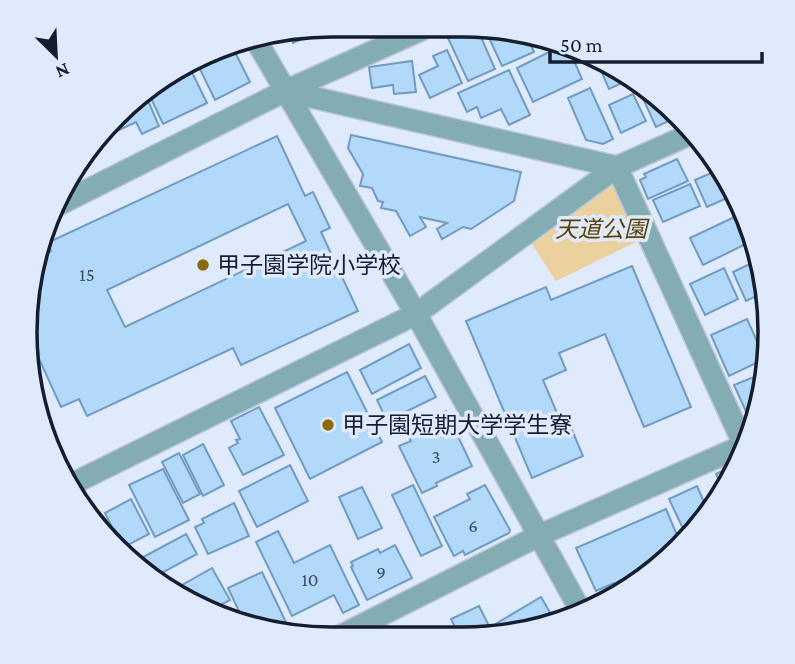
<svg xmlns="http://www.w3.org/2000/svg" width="795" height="664" viewBox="0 0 795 664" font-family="'Crimson Pro','Noto Sans JP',serif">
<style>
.green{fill:#ead19e}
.building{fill:#b2d8fa;stroke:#719cc0;stroke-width:2;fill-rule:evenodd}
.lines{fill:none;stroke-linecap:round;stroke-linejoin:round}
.minor-casing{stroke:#bbc5d8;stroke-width:24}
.minor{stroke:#83adb2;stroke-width:21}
.poi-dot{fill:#8c690b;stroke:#e0eafd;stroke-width:2.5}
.labels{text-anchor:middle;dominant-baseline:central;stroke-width:7;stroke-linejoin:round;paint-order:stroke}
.number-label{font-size:19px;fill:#3c4c61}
.park-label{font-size:23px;font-style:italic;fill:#5c4405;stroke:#e0eafd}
.poi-label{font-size:23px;fill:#151d2e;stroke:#e0eafd;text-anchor:start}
.rim{fill:none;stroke:#151d2e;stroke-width:3.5}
</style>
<rect width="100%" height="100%" fill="#e0eafd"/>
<path class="green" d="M613,185L638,241L556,281L532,244Z"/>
<g class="building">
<path d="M503,27L526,34L534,52L502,66L485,29Z"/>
<path d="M470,28H477L495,69L468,81L448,38Z"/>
<path d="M317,33L293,43L289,34Z"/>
<path d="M231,44L250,82L215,100L195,59Z"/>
<path d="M563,45L568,47L582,79L533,102L517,68Z"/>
<path d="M447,50L462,83L430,98L419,75L438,66L433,56Z"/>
<path d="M582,51L595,55L585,59Z"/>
<path d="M605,60L631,79L609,89L598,64Z"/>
<path d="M412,61L416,92L394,94L393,85L372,88L369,67Z"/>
<path d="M187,62L207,103L163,124L149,94L179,66Z"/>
<path d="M509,70L530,115L509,125L501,109L481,118L477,107L467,112L458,93Z"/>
<path d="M590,88L613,139L603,144L586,140L568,98Z"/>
<path d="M645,89L681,115L656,127L640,92Z"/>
<path d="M633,94L646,121L621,133L609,105Z"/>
<path d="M146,96L159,126L142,134L136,122L100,139Z"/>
<path d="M351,135L521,172L514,201L471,229L463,227L442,239L437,229L447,223L420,217L426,227L410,236L396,211L381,208L383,202L378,201L372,188L360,186L363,174L348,148Z"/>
<path d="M277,136L305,196L313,192L330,228L321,232L358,311L241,365L233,348L87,416L79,399L61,407L30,339L25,311L36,258L51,251L47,243ZM288,204L306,241L125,327L107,290Z"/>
<path d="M677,159L688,181L648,199L640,180L646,177L644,174Z"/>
<path d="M718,170L734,195L707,207L695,180Z"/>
<path d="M690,184L700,206L663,222L653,200Z"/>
<path d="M745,212L752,241L703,265L690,238Z"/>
<path d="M756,261L763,293L746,301L733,272Z"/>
<path d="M632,266L691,407L644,427L605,334L559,353L566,370L543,380L565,432L572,430L583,456L532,478L466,321L546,287L551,300Z"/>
<path d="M724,268L738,299L705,315L690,284Z"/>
<path d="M768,317L770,332L768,343L759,321Z"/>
<path d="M747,319L765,359L729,376L711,335Z"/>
<path d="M409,344L421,368L372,394L360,370Z"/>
<path d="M347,372L382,442L310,479L275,408Z"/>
<path d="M761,374L754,413L748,416L734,385Z"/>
<path d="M425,376L436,397L387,421L377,400Z"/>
<path d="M259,407L284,455L243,475L229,448L238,443L236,440L240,439L231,421Z"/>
<path d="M446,411L472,466L436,483L437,486L422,493L399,446L411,441L406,430Z"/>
<path d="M203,444L224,485L203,496L183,455Z"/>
<path d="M179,453L200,494L183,503L162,462Z"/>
<path d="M738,463L722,487L716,474Z"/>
<path d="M290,465L308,501L257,527L239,491Z"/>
<path d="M163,469L189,520L155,537L129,485Z"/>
<path d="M413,485L442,546L421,556L392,495Z"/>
<path d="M485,485L510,530L509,533L465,555L463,551L454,556L434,517L470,499L467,494Z"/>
<path d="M697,486L707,509L687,537L669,499Z"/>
<path d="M362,487L382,528L358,539L339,497Z"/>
<path d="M131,499L149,534L122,548L105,513Z"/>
<path d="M234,503L249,536L208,554L195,527L204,523L202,519Z"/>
<path d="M666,509L682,547L681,549L618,591L614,583L596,591L576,548Z"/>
<path d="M278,531L294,563L330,545L359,605L343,613L334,595L292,616L256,542Z"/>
<path d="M186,534L197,554L158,575L155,569L147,574L137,567L134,562Z"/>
<path d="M395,545L412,578L367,600L351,567L353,566L351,562L378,549L380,553Z"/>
<path d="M212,568L230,600L211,610L175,589Z"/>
<path d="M262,572L292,635L246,626L228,588Z"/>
<path d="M541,597L555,621L496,633L492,626Z"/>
<path d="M479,606L493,634L461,639L451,619Z"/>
<path d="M428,628L433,639H403Z"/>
</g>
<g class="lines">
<defs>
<g id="minor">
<path d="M253,35L416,314L583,615"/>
<path d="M285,91L617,167"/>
<path d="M617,167L744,445"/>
<path d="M54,207L285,91L421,30"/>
<path d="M72,484L416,314L617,167L693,133"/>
<path d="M334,639L540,535L749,443"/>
</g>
</defs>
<use href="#minor" class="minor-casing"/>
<use href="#minor" class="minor"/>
</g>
<g class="poi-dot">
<circle cx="203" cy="265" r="7"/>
<circle cx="328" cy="425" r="7"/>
</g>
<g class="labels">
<g class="number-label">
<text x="87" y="274">15</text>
<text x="436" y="456">3</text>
<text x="473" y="525">6</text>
<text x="381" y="572">9</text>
<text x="310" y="579">10</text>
</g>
<g class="park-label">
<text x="601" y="229">天道公園</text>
</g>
<g class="poi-label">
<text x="217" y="265">甲子園学院小学校</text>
<text x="342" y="425">甲子園短期大学学生寮</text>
</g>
</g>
<path d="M0 0H795V664H0ZM332 37H463A295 295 0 0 1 758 332V332A295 295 0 0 1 463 627H332A295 295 0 0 1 37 332V332A295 295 0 0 1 332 37Z" fill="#e0eafd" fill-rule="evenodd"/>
<path class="rim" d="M332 37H463A295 295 0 0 1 758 332V332A295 295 0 0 1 463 627H332A295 295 0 0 1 37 332V332A295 295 0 0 1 332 37Z"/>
<g transform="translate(56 56) rotate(156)" stroke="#e0eafd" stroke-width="5" paint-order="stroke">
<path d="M0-5L12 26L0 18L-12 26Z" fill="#151d2e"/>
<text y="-10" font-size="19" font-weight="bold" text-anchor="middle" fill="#151d2e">N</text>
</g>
<path d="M550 52v10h212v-10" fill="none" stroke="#151d2e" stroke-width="3.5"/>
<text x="560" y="52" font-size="21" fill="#151d2e" stroke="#e0eafd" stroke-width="5" paint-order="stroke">50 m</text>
</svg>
